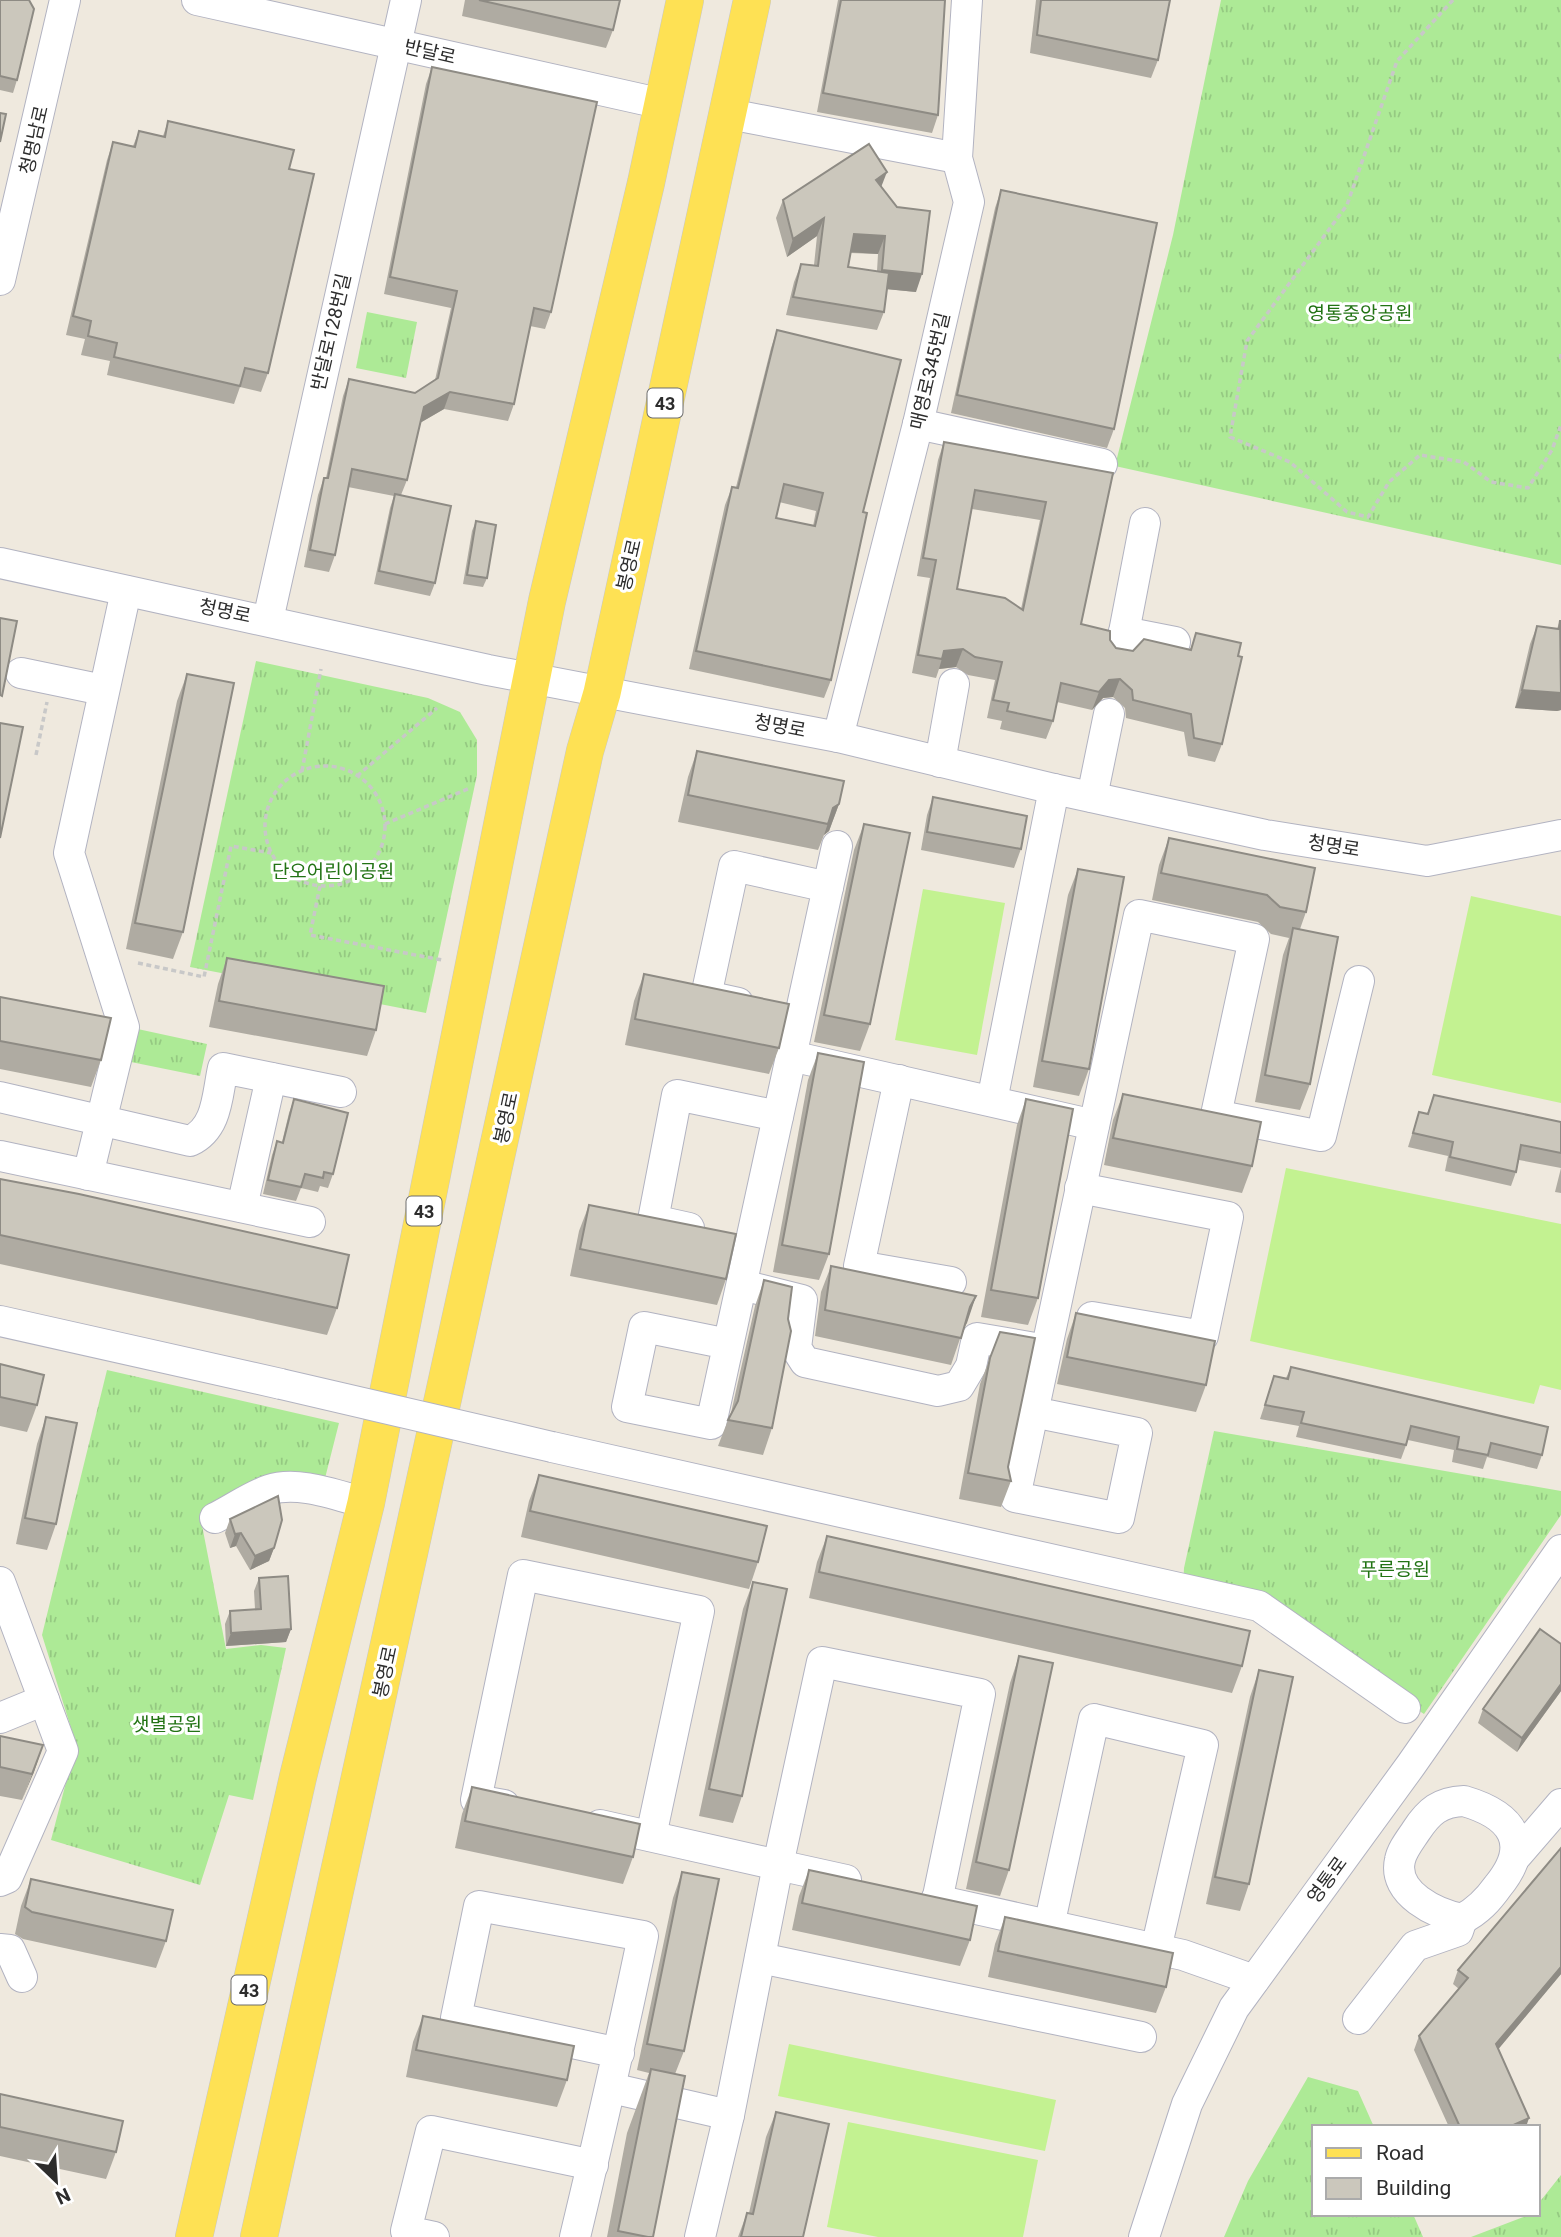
<svg xmlns="http://www.w3.org/2000/svg" width="1561" height="2237" viewBox="0 0 1561 2237" font-family="Roboto,'Noto Sans KR',sans-serif">
<style>
.grass{fill:url(#grass-tufts)}
.pitch{fill:#c3f291}
.lines{fill:none;stroke-linecap:round;stroke-linejoin:round}
.minor-casing{stroke:#b2b3c1;stroke-width:32}
.major-casing{stroke:#c8c8c8;stroke-width:38}
.path{stroke:#c8c8c8;stroke-width:3.5;stroke-dasharray:5 3.5;stroke-linecap:butt}
.minor{stroke:#fff;stroke-width:30}
.major{stroke:#fee154;stroke-width:37}
.minor-bridge-casing{stroke:#b2b3c1;stroke-width:32;stroke-linecap:butt}
.minor-bridge{stroke:#fff;stroke-width:30}
.wall{fill:#afaba2;fill-rule:evenodd}
.shaded-wall{fill:#8e8b84}
.building{fill:#cbc7bc;stroke:#8e8b84;stroke-width:2;fill-rule:evenodd}
.labels{text-anchor:middle;dominant-baseline:central;stroke-width:6;stroke-linejoin:round;paint-order:stroke}
.shield{fill:#fff;stroke:#6c6c6c;stroke-width:2}
.shield-label{font-size:18px;font-weight:bold;fill:#2d2d2d}
.street-label{font-size:19px;fill:#2d2d2d;stroke:#fff}
.park-label{font-size:19px;fill:#227314;stroke:#fff}
</style>
<defs>
<pattern id="grass-tufts" width="24" height="20" patternUnits="userSpaceOnUse" patternTransform="scale(1.75)"><rect width="24" height="20" fill="#adea96"/><path d="M3 7l-1-3M5 7V3M7 7l1-3M15 17l-1-3M17 17v-4M19 17l1-3" fill="none" stroke="#95c982"/></pattern>
</defs>
<rect width="100%" height="100%" fill="#efe9de"/>
<g class="grass">
<path d="M1221,0H1561V565L1115,466L1173,235Z"/>
<path d="M367,312L417,322L406,378L356,368Z"/>
<path d="M256,661L428,698L460,712L477,740V775L426,1013L190,967Z"/>
<path d="M133,1028L207,1044L200,1076L126,1061Z"/>
<path d="M107,1370L339,1423L321,1494L267,1485L200,1515L226,1649L261,1645L286,1648L253,1800L229,1795L200,1885L51,1840L76,1744L42,1635Z"/>
<path d="M1214,1431L1561,1491V1515L1424,1714L1259,1606L1183,1589L1184,1568Z"/>
<path d="M1308,2077L1358,2091L1374,2127H1314V2214H1413L1423,2237H1224L1248,2181Z"/>
<path d="M1561,2175V2237H1471L1531,2214H1538V2204Z"/>
</g>
<g class="pitch">
<path d="M923,889L1005,903L977,1055L895,1040Z"/>
<path d="M1471,896L1561,916V1103L1432,1075Z"/>
<path d="M1286,1168L1561,1224V1390L1540,1385L1534,1404L1250,1341Z"/>
<path d="M789,2044L1056,2100L1045,2151L778,2096Z"/>
<path d="M848,2122L1038,2160L1023,2237H878L827,2227Z"/>
</g>
<g class="lines">
<defs>
<g id="minor">
<path d="M197,0L663,104"/>
<path d="M729,114L957,158"/>
<path d="M0,280L65,0"/>
<path d="M918,424L1102,464"/>
<path d="M0,563L488,670L838,737L1054,789L1265,835L1427,861L1561,835"/>
<path d="M268,620L406,0"/>
<path d="M1124,632L1175,642"/>
<path d="M1120,653L1145,523"/>
<path d="M21,673L103,690"/>
<path d="M838,737L918,424L969,202L957,158L967,0"/>
<path d="M940,762L954,684"/>
<path d="M1092,797L1109,714"/>
<path d="M738,1003L706,996L734,866L828,887"/>
<path d="M791,1056L1094,1125"/>
<path d="M899,1080L859,1266L951,1282"/>
<path d="M0,1097L190,1141C218,1128 217,1095 223,1068L341,1092"/>
<path d="M992,1101L1054,789"/>
<path d="M1220,1116L1321,1136L1359,981"/>
<path d="M0,1156L310,1222"/>
<path d="M88,1175L124,1027L69,853L126,591"/>
<path d="M1080,1188L1228,1217L1203,1336L1092,1317"/>
<path d="M242,1207L271,1078"/>
<path d="M689,1228L653,1220L677,1095L778,1116"/>
<path d="M754,1288L802,1300L796,1348L805,1362L938,1391L959,1386L971,1366L977,1338L1035,1348"/>
<path d="M0,1321L281,1384"/>
<path d="M728,1344L644,1327L627,1407L711,1424L828,887L837,846"/>
<path d="M1033,1412L1137,1433L1119,1518L1015,1497L1139,915L1254,939L1216,1115"/>
<path d="M552,1447L1259,1606L1405,1708"/>
<path d="M215,1518C233,1509 251,1496 269,1490C298,1480 338,1496 366,1503"/>
<path d="M0,1582L63,1751L7,1878L0,1881"/>
<path d="M0,1718L44,1700"/>
<path d="M1464,1801C1512,1815 1533,1843 1498,1886C1488,1900 1478,1911 1462,1919C1437,1914 1392,1894 1400,1860C1402,1850 1410,1840 1416,1831C1429,1811 1440,1802 1464,1801Z"/>
<path d="M504,1805L476,1800L523,1575L699,1611L651,1836"/>
<path d="M600,1825L778,1865L822,1662L980,1694L937,1901"/>
<path d="M1517,1855L1561,1804"/>
<path d="M936,1900L1183,1955L1254,1980"/>
<path d="M1049,1926L1094,1719L1203,1745L1156,1949"/>
<path d="M0,1949L10,1950L22,1977"/>
<path d="M760,1958L1141,2037"/>
<path d="M1358,2019L1415,1946L1458,1931L1462,1919"/>
<path d="M611,2088L729,2115"/>
<path d="M434,2237L406,2231L431,2131L593,2165"/>
<path d="M575,2237C599,2137 622,2037 643,1936L479,1906L456,2018L619,2053"/>
<path d="M700,2237L729,2115L778,1865L846,1880"/>
<path d="M1144,2237L1187,2104L1234,2008L1411,1765L1561,1550"/>
</g>
<g id="major">
<path d="M194,2237L298,1777L366,1503L547,601L646,183L685,0"/>
<path d="M259,2237L585,751L602,693L752,0"/>
</g>
</defs>
<use href="#minor" class="minor-casing"/>
<use href="#major" class="major-casing"/>
<g class="path">
<path d="M1453,0L1397,61L1347,205L1247,341L1230,437L1290,462L1347,512L1368,517L1389,482L1420,455L1464,462L1491,482L1528,488L1552,450L1561,425"/>
<path d="M1561,354V362"/>
<path d="M36,755L47,702"/>
<circle cx="325" cy="826" r="60"/>
<path d="M302,771L321,669"/>
<path d="M357,776L437,708"/>
<path d="M385,824L470,788"/>
<path d="M320,886L310,935L442,960"/>
<path d="M138,963L204,977L231,846L271,853"/>
</g>
<use href="#minor" class="minor"/>
<use href="#major" class="major"/>
<defs>
<path id="minor-bridge" d="M281,1384L552,1447"/>
</defs>
<use href="#minor-bridge" class="minor-bridge-casing"/>
<use href="#minor-bridge" class="minor-bridge"/>
</g>
<g class="wall">
<path d="M0,0L17,80L13,93L0,90Z"/>
<path d="M465,0H620L613,30L606,48L462,16Z"/>
<path d="M838,0H945L938,115L932,133L817,112Z"/>
<path d="M1036,0H1170L1158,60L1151,78L1030,53Z"/>
<path d="M432,67L551,312L545,329L530,326L514,404L508,421L444,409L420,423L407,480L401,495L435,583L430,596L374,584L390,508L394,496L348,487L335,555L329,572L304,567L318,495L324,478H326L343,396L349,379L415,393L435,380L451,308L384,294L426,84Z"/>
<path d="M168,121L289,169L268,373L261,392L240,387L234,404L107,375L110,361L81,355L85,339L66,335L107,160L113,142L133,146L139,131L163,136Z"/>
<path d="M881,187L916,292L887,289L884,312L877,330L786,315L794,282L801,264L814,265L817,236L787,257L776,218L783,200ZM850,253L878,254L877,271L848,267Z"/>
<path d="M1001,190L1114,429L1107,448L951,413L995,208Z"/>
<path d="M777,330L863,512L831,680L824,698L689,669L725,505L732,487H736L771,348ZM779,502L816,511L813,526L776,518Z"/>
<path d="M944,442L1113,473L1081,624L1110,640L1116,648L1133,651L1190,650L1196,633L1238,656L1222,744L1215,762L1188,756L1184,732L1126,718L1125,708L1113,697L1103,698L1092,710L1057,702L1053,721L1046,739L1000,729L1002,721L987,718L995,680L968,675L956,667L939,669L936,678L912,673L930,578L917,576L938,460ZM972,509L1040,520L1021,609L957,589Z"/>
<path d="M476,521L487,578L483,587L463,584L472,531Z"/>
<path d="M1560,620L1561,710L1557,711L1515,708L1530,644L1537,626L1557,629Z"/>
<path d="M187,674L183,932L173,959L126,949L177,701Z"/>
<path d="M697,751L839,804L829,831L824,835L818,850L678,822L688,777Z"/>
<path d="M933,797L1021,849L1014,868L921,850L927,815Z"/>
<path d="M864,824L870,1024L860,1051L814,1042L854,850Z"/>
<path d="M1169,838L1306,912L1300,929L1310,1084L1300,1110L1255,1102L1283,955L1289,938L1271,934L1258,922L1152,900L1159,865Z"/>
<path d="M1078,869L1089,1069L1079,1096L1033,1087L1068,895Z"/>
<path d="M227,958L376,1030L367,1056L209,1027L218,984Z"/>
<path d="M644,974L779,1048L769,1074L625,1045L634,1001Z"/>
<path d="M0,997L101,1060L91,1087L0,1069Z"/>
<path d="M818,1053L829,1254L819,1280L773,1272L808,1080Z"/>
<path d="M1123,1094L1252,1166L1242,1193L1104,1165L1113,1120Z"/>
<path d="M1434,1095L1561,1122V1193L1555,1192L1561,1168L1519,1160L1516,1172L1511,1186L1445,1171L1448,1156L1408,1147L1419,1112L1427,1114Z"/>
<path d="M294,1099L333,1174L328,1188L320,1186L318,1192L301,1188L296,1201L263,1194L272,1155L277,1141L282,1142L289,1113Z"/>
<path d="M1026,1099L1038,1298L1028,1325L981,1317L1017,1125Z"/>
<path d="M0,1179L337,1308L327,1335L0,1264Z"/>
<path d="M589,1205L726,1279L717,1305L570,1276L579,1231Z"/>
<path d="M831,1266L976,1296L964,1327L951,1365L815,1336L821,1292Z"/>
<path d="M764,1280L772,1428L763,1455L718,1446L728,1420L731,1413L755,1306Z"/>
<path d="M1076,1313L1206,1385L1196,1412L1057,1384L1067,1339Z"/>
<path d="M1000,1332L1008,1467L1011,1481L1001,1507L959,1499L980,1384Z"/>
<path d="M0,1364L37,1405L27,1432L0,1426Z"/>
<path d="M1291,1367L1542,1455L1537,1469L1487,1457L1483,1469L1452,1462L1454,1450L1408,1440L1401,1459L1296,1437L1299,1426L1260,1419L1274,1376L1286,1378Z"/>
<path d="M46,1417L56,1524L47,1550L16,1544L37,1444Z"/>
<path d="M539,1475L758,1562L749,1589L521,1537L529,1501Z"/>
<path d="M230,1519L274,1548L269,1561L250,1570L236,1546L230,1548L225,1533Z"/>
<path d="M827,1536L1242,1666L1232,1693L809,1598L817,1562Z"/>
<path d="M259,1578L291,1629L286,1642L226,1646L225,1624L230,1611L255,1609L254,1591Z"/>
<path d="M753,1582L742,1796L733,1823L699,1816L743,1609Z"/>
<path d="M1561,1644V1691L1517,1752L1478,1723L1483,1709Z"/>
<path d="M1019,1656L1009,1870L1000,1896L966,1889L1010,1683Z"/>
<path d="M1259,1670L1249,1884L1240,1911L1206,1904L1250,1697Z"/>
<path d="M0,1736L43,1745L22,1800L0,1796Z"/>
<path d="M472,1787L633,1857L623,1884L455,1848L462,1814Z"/>
<path d="M1561,1848V1974L1498,2049L1526,2127H1449L1414,2050L1419,2036L1459,1989L1453,1984L1458,1970Z"/>
<path d="M809,1870L970,1940L960,1966L792,1930L799,1896Z"/>
<path d="M682,1872L684,2051L675,2074L653,2237H607L627,2133L649,2073L637,2070L673,1898Z"/>
<path d="M31,1879L166,1941L156,1968L23,1939L15,1934L21,1906Z"/>
<path d="M1005,1917L1166,1987L1156,2013L988,1977L995,1944Z"/>
<path d="M423,2016L567,2080L557,2107L406,2077L413,2042Z"/>
<path d="M0,2094L116,2152L106,2179L0,2156Z"/>
<path d="M776,2112L803,2237H738L747,2213H749L766,2137Z"/>
</g>
<g class="shaded-wall">
<path d="M887,172L880,190L876,180Z"/>
<path d="M824,218L817,236L787,257L793,239Z"/>
<path d="M854,234L885,236L878,254L847,252Z"/>
<path d="M882,270L922,274L916,292L875,288Z"/>
<path d="M450,392L444,409L418,424L424,407Z"/>
<path d="M963,649L956,667L939,669L944,651Z"/>
<path d="M1120,679L1113,697L1103,698L1092,710L1099,692L1109,680Z"/>
<path d="M1522,690L1561,693V710L1557,711L1515,708Z"/>
<path d="M839,804L829,831L824,835L833,808Z"/>
<path d="M976,1296L967,1323L960,1334L970,1307Z"/>
<path d="M241,1533L236,1546L230,1548L235,1534Z"/>
<path d="M274,1548L269,1561L250,1570L255,1556Z"/>
<path d="M291,1629L286,1642L226,1646L231,1633Z"/>
<path d="M1561,1684V1691L1517,1752L1522,1738Z"/>
<path d="M43,1745L34,1772L22,1800L32,1774Z"/>
<path d="M1561,1967V1974L1491,2058L1496,2044Z"/>
<path d="M1529,2118L1526,2127H1509Z"/>
</g>
<g class="building">
<path d="M0,0H29L34,9L17,80L0,76Z"/>
<path d="M479,0H620L613,30Z"/>
<path d="M841,0H945L938,115L823,93Z"/>
<path d="M1041,0H1170L1158,60L1037,35Z"/>
<path d="M432,67L597,102L551,312L534,308L514,404L450,392L424,407L407,480L352,469L335,555L310,550L324,478H328L349,379L415,393L438,378L457,291L390,277Z"/>
<path d="M0,113L6,114L0,142Z"/>
<path d="M168,121L294,150L289,169L314,174L268,373L245,368L240,386L114,357L117,343L88,336L91,321L73,316L113,142L135,147L139,131L165,137Z"/>
<path d="M869,144L887,172L876,180L897,207L930,211L922,274L882,270L885,236L854,234L848,267L889,273L884,312L793,297L801,264L818,266L824,218L793,239L783,200Z"/>
<path d="M1001,190L1157,223L1114,429L957,395Z"/>
<path d="M777,330L901,360L863,512L867,513L831,680L696,651L732,487L738,488ZM784,484L823,493L815,526L776,518Z"/>
<path d="M944,442L1113,473L1081,624L1110,631V640L1116,648L1133,651L1144,639L1191,650L1196,633L1241,643L1238,656L1242,657L1222,744L1194,738L1191,714L1133,700L1132,690L1120,679L1109,680L1099,692L1061,683L1053,721L1007,711L1009,703L993,700L1002,662L975,657L963,649L944,651L942,659L918,655L936,560L923,558ZM975,490L1046,502L1023,610L1005,598L957,589Z"/>
<path d="M395,494L451,506L435,583L379,571Z"/>
<path d="M476,521L496,525L487,578L467,575Z"/>
<path d="M0,618L17,621L2,696L0,695Z"/>
<path d="M1560,620L1561,693L1522,690L1537,626L1559,629Z"/>
<path d="M187,674L234,683L183,932L135,923Z"/>
<path d="M0,723L23,727L0,838Z"/>
<path d="M697,751L844,781L839,804L833,808L828,824L688,795Z"/>
<path d="M933,797L1027,816L1021,849L927,832Z"/>
<path d="M864,824L910,833L870,1024L824,1015Z"/>
<path d="M1169,838L1315,868L1306,912L1280,907L1267,895L1161,873Z"/>
<path d="M1078,869L1124,877L1089,1069L1042,1061Z"/>
<path d="M1293,928L1338,937L1310,1084L1265,1075Z"/>
<path d="M227,958L384,986L376,1030L219,1001Z"/>
<path d="M644,974L789,1004L779,1048L635,1019Z"/>
<path d="M0,997L111,1018L101,1060L0,1041Z"/>
<path d="M818,1053L864,1062L829,1254L782,1245Z"/>
<path d="M1123,1094L1261,1122L1252,1166L1113,1138Z"/>
<path d="M1434,1095L1561,1122V1153L1521,1145L1516,1172L1450,1157L1453,1142L1413,1133L1419,1112L1428,1114Z"/>
<path d="M294,1099L348,1113L333,1174L324,1172L323,1178L305,1174L301,1187L268,1180L277,1141L283,1143Z"/>
<path d="M1026,1099L1073,1109L1038,1298L991,1290Z"/>
<path d="M0,1179L79,1194L349,1255L337,1308L0,1235Z"/>
<path d="M589,1205L736,1234L726,1279L580,1249Z"/>
<path d="M831,1266L976,1296L970,1307L961,1338L825,1310Z"/>
<path d="M764,1280L792,1287L788,1319L791,1331L772,1428L728,1420L738,1401Z"/>
<path d="M1076,1313L1215,1341L1206,1385L1067,1357Z"/>
<path d="M1000,1332L1035,1338L1008,1467L1011,1481L968,1473L990,1358Z"/>
<path d="M0,1364L44,1375L37,1405L0,1397Z"/>
<path d="M1291,1367L1548,1427L1542,1455L1491,1443L1488,1455L1457,1449L1459,1437L1411,1426L1406,1445L1301,1423L1304,1412L1265,1405L1274,1376L1288,1379Z"/>
<path d="M46,1417L77,1423L56,1524L25,1518Z"/>
<path d="M539,1475L767,1526L758,1562L530,1511Z"/>
<path d="M278,1496L282,1520L274,1548L255,1556L241,1533L235,1534L230,1519Z"/>
<path d="M827,1536L1250,1631L1242,1666L819,1572Z"/>
<path d="M288,1576L291,1629L231,1633L230,1611L261,1609L259,1578Z"/>
<path d="M753,1582L787,1589L742,1796L709,1789Z"/>
<path d="M1540,1629L1561,1644V1684L1522,1738L1483,1709Z"/>
<path d="M1019,1656L1053,1663L1009,1870L976,1862Z"/>
<path d="M1259,1670L1293,1677L1249,1884L1215,1877Z"/>
<path d="M0,1736L43,1745L32,1774L0,1767Z"/>
<path d="M472,1787L640,1824L633,1857L465,1821Z"/>
<path d="M1561,1848V1967L1496,2044L1529,2118L1509,2127H1460L1419,2036L1468,1978L1458,1970Z"/>
<path d="M809,1870L977,1906L970,1940L802,1903Z"/>
<path d="M682,1872L719,1879L684,2051L647,2044Z"/>
<path d="M31,1879L173,1910L166,1941L32,1912L25,1907Z"/>
<path d="M1005,1917L1173,1953L1166,1987L998,1951Z"/>
<path d="M423,2016L574,2046L567,2080L416,2050Z"/>
<path d="M651,2069L685,2076L653,2237H648L618,2231Z"/>
<path d="M0,2094L123,2121L116,2152L0,2127Z"/>
<path d="M776,2112L829,2124L803,2237H741L747,2213L753,2214Z"/>
</g>
<g class="labels">
<g class="shield">
<rect x="647.5" y="388.5" width="35" height="29" rx="5"/>
<rect x="406.5" y="1196.5" width="35" height="29" rx="5"/>
<rect x="231.5" y="1975.5" width="35" height="29" rx="5"/>
</g>
<g class="shield-label">
<text x="665" y="403">43</text>
<text x="424" y="1211">43</text>
<text x="249" y="1990">43</text>
</g>
<g class="street-label">
<text transform="translate(430 52) rotate(13)">반달로</text>
<text transform="translate(34 140) rotate(-77)">청명남로</text>
<text transform="translate(331 332) rotate(-77)">반달로128번길</text>
<text transform="translate(930 371) rotate(-77)">매영로345번길</text>
<text transform="translate(629 565) rotate(-77)">봉영로</text>
<text transform="translate(225 611) rotate(12)">청명로</text>
<text transform="translate(780 726) rotate(11)">청명로</text>
<text transform="translate(1334 846) rotate(9)">청명로</text>
<text transform="translate(506 1118) rotate(-78)">봉영로</text>
<text transform="translate(385 1672) rotate(-78)">봉영로</text>
<text transform="translate(1327 1880) rotate(-54)">영통로</text>
</g>
<g class="park-label">
<text x="1360" y="313">영통중앙공원</text>
<text x="333" y="871">단오어린이공원</text>
<text x="1395" y="1569">푸른공원</text>
<text x="167" y="1724">샛별공원</text>
</g>
</g>
<rect x="1312" y="2125" width="228" height="91" fill="#ffffff" stroke="#ababab" stroke-width="2"/>
<rect x="1326" y="2148" width="35" height="10" fill="#fee154" stroke="#ababab" stroke-width="2"/>
<text x="1376" y="2160" font-size="21" fill="#2d2d2d">Road</text>
<rect x="1326" y="2178" width="35" height="21" fill="#cbc7bc" stroke="#ababab" stroke-width="2"/>
<text x="1376" y="2195" font-size="21" fill="#2d2d2d">Building</text>
<g transform="translate(56 2181) rotate(155)" stroke="#ffffff" stroke-width="5" paint-order="stroke">
<path d="M0-5L12 26L0 18L-12 26Z" fill="#2d2d2d"/>
<text y="-10" font-size="19" font-weight="bold" text-anchor="middle" fill="#2d2d2d">N</text>
</g>
</svg>
